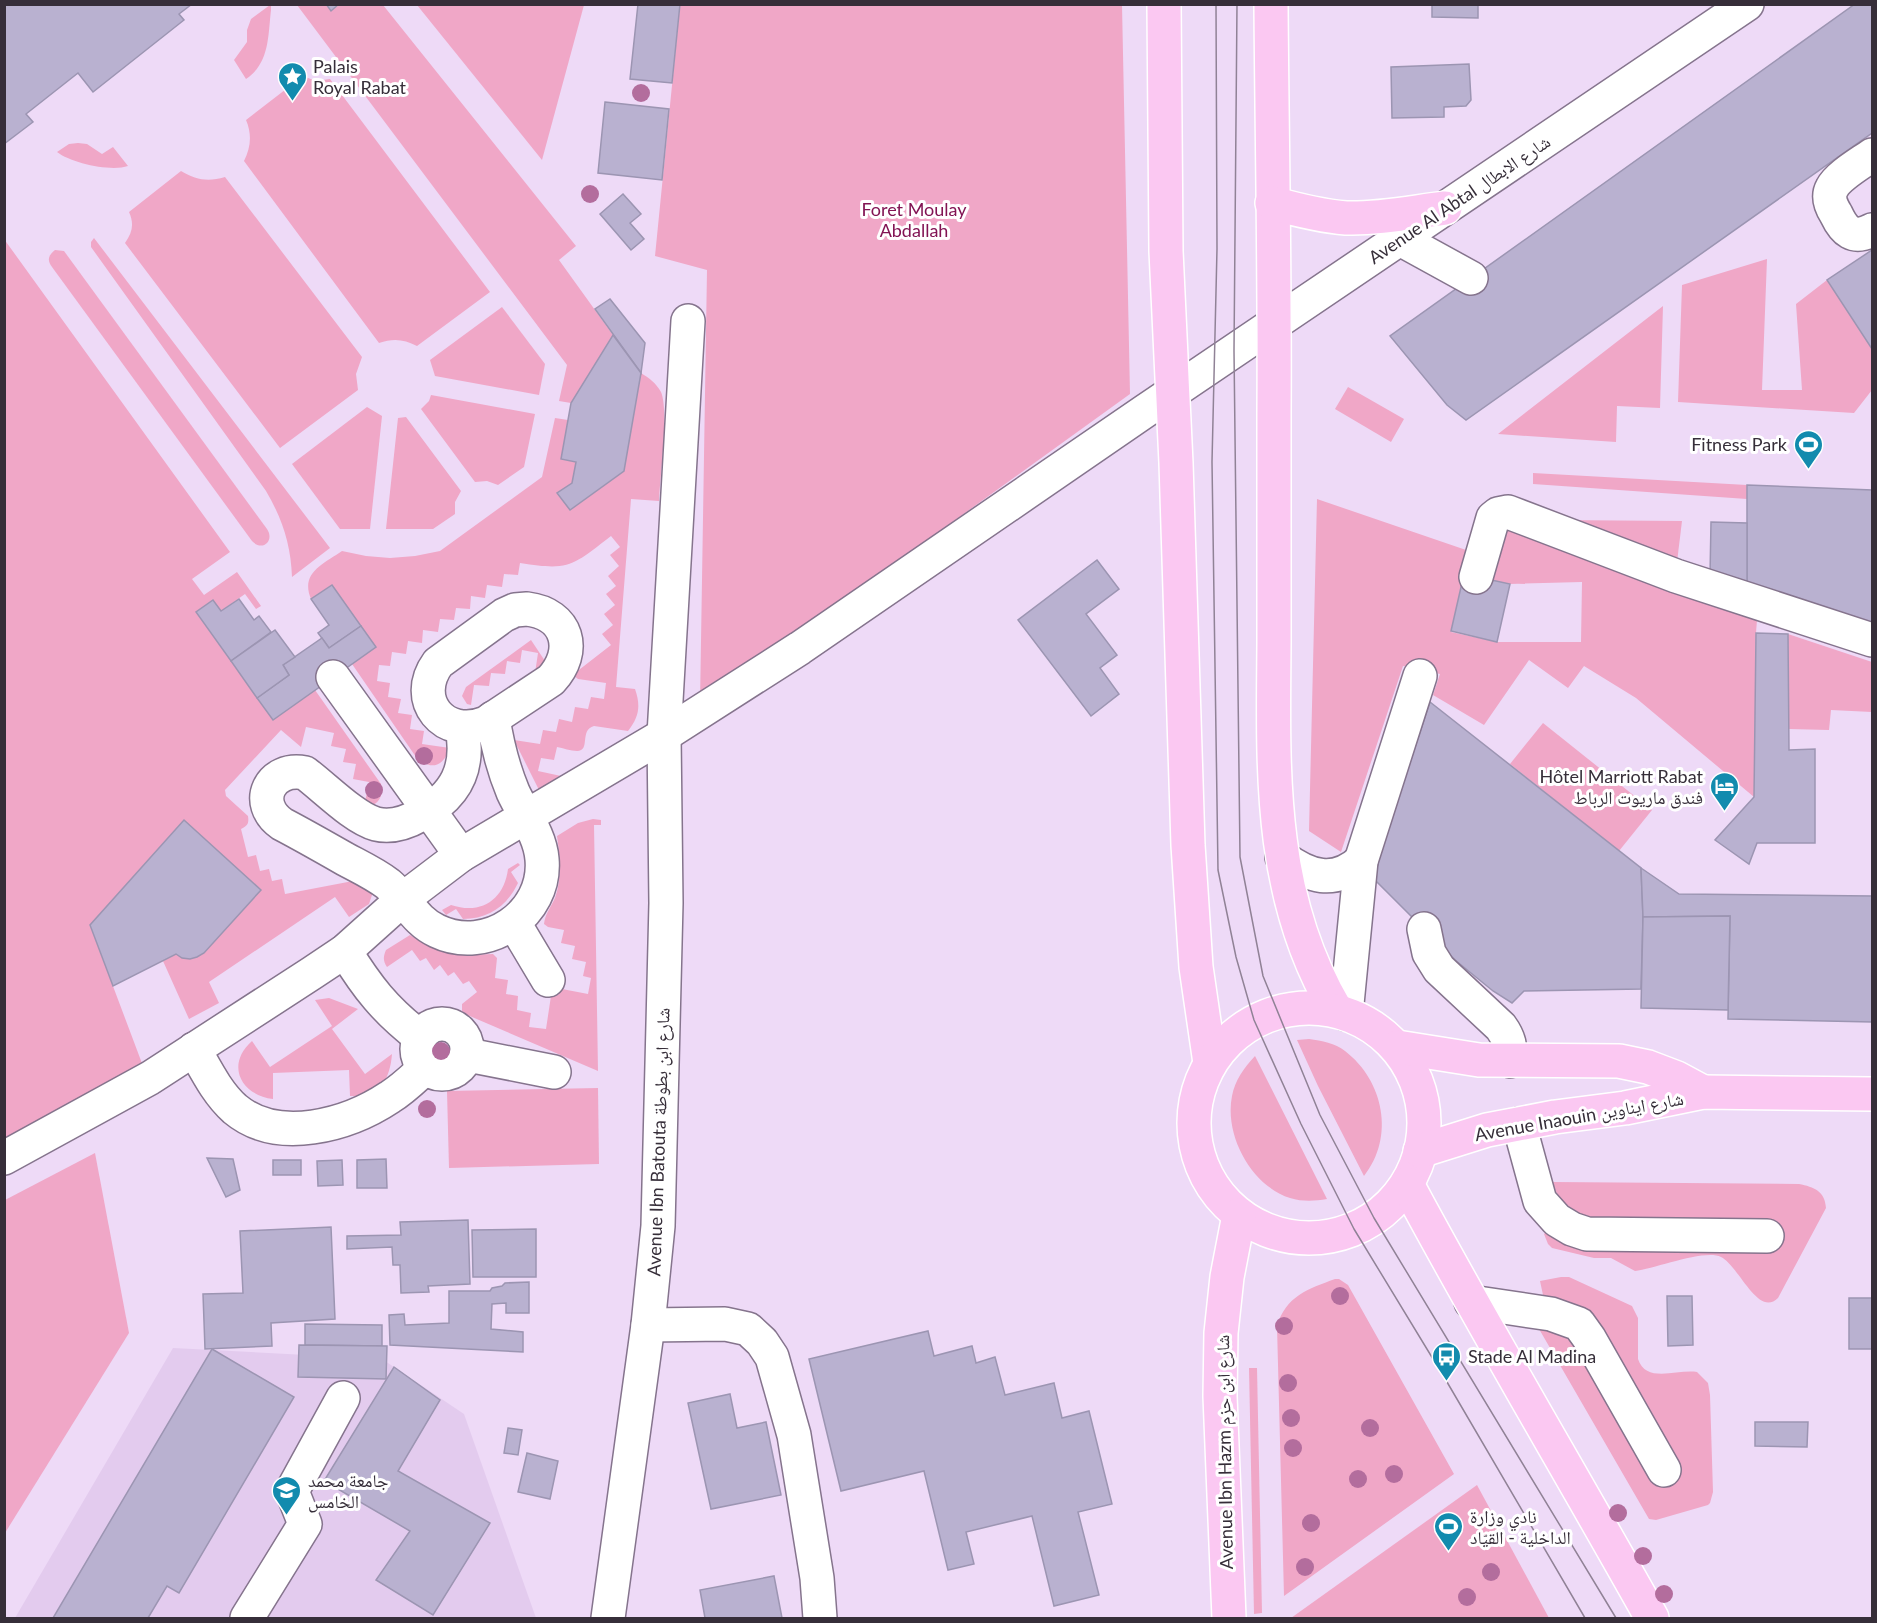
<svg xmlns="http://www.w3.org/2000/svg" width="1877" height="1623" viewBox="0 0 1877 1623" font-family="Lato,'Noto Naskh Arabic',sans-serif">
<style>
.built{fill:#e3cbee}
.green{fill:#f0a7c7}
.building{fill:#b9b1d0;stroke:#9c95b2;stroke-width:1.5}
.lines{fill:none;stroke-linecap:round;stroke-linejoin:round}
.minor-casing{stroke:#85748d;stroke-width:36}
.major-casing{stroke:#fff;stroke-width:36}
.minor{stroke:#fff;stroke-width:33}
.major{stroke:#fbc8f2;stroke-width:33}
.tram{stroke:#908296;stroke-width:1.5}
.tree{fill:#b36d9d}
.labels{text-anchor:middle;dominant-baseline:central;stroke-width:6;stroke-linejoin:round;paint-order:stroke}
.poi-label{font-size:18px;fill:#362e39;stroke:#fff;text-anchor:start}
.street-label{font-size:18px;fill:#362e39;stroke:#fff}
.park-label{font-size:18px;fill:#821454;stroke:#fff}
</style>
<rect width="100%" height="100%" fill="#eedaf7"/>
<path class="built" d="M173,1348L382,1359L464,1414L536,1618H15Z"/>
<g class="green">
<path d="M270,5H271V10C268,35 270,63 246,79L234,60L247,42V30L251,19Z"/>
<path d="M297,5H326L331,11L339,5H383L576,246L559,260L613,335L571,403L559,401L567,365Z"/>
<path d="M417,5H584L542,160Z"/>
<path d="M680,5H1122L1130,394L700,704L707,270L655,256Z"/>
<path d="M303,76L316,81L330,79L490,292L417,346C404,339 393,338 379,343L244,161C251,147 252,134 246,120Z"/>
<path d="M78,143L87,144L102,154L113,147L128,166C111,172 71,163 57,152L69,144Z"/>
<path d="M181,171C196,180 208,182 225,177L362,357L356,374L358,390L280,448L125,243C133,232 134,223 129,212Z"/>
<path d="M94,238L330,548L292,577C291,545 282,518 266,491L91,247V242Z"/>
<path d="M4,239L230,552L192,579L204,595L237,572L261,606L256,609L245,594L221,611L213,601L196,612L273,720L315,690L381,784C384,797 378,806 364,807L369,782L353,779L356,764L343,762L346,749L331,746L334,733L306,727L301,747L281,730L225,790L226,796L248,816C249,823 248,826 241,829L248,857L256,855L260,871L269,869L272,881L282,879L285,894L353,881L373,892L369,904L349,917L335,897L209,982L219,1003L189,1019L163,961L176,954C186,960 194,959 204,953L261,890L183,821L90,925L143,1066L5,1139Z"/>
<path d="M55,250L64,251L267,529C275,541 262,552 252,541L52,267C47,260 48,256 55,250Z"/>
<path d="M1767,259L1762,390H1802L1796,304L1827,280L1872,349V390L1854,413L1678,402L1682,285Z"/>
<path d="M1663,306L1660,408L1617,406L1616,442L1498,434Z"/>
<path d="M502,307L545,364L539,395L435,376L430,360Z"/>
<path d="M641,373C649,378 656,383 661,392C669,410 660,477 659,501L631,499L616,687L635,689C641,706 639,717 628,731L594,726C579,730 591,751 577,751C571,751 563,748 557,747L554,760L541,758L538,771L561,776L557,781L539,790L514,740L540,744L543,730L556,732L559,719L572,722L575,707L588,709L591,697L604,699L606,683L578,679L574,676L575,673L611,645L602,634L613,625L604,614L615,605L606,594L616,586L608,576L619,566L610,555L620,547L611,536C572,566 570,571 520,563L518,575L504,574L502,587L487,585L485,598L471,596L470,609L456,608L454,620L440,619L438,632L423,630L422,643L408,641L406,654L392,652L390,666L379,665L377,681L390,683L388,697L401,699L398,713L412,715L410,729L424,731L422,744L450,748C443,767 431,771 416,757L352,664L376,647L332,585L311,599C300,573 323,564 342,551L366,556L390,558L415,556L440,551L542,477L555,418L568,420L561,459L576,462L572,483L557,493L570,510L624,471Z"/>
<path d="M1348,387L1404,419L1391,442L1335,409Z"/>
<path d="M431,395L535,414L524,467L498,485L487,481L475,482L421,409L429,401Z"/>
<path d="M367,407L382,416L370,529H340L292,464Z"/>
<path d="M406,417L461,491L455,502V514L433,529H386L398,418Z"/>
<path d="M1533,473L1747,485V499L1533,484Z"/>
<path d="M1317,499L1469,551L1451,632L1497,642H1581L1582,582L1510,584L1487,579L1503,523L1757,620L1756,633L1754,797L1636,698L1584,666L1568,688L1529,660L1484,725L1433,695L1440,674L1403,666L1341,852L1309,831Z"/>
<path d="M1554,520L1682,521L1677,562Z"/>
<path d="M1788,634L1872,662V712L1831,710L1829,730L1789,729Z"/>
<path d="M531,640L545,661L534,680L538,653L522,650L520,663L507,661L505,674L491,673L489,686L474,685L471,705L467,704L462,696L466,687Z"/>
<path d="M1543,723L1652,810L1619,851L1510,764Z"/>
<path d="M593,819L601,820V825H594L598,1071L465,1014L462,1011V1004L477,992L469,981L463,984L454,972L448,976L440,965L434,970L426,958L420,961L412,950L387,967C383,961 383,957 386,950L410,935C442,956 456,956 493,954L497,958L495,978L508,980L506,994L518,996L517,1010L531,1013L529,1027L546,1029L551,996L558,995L562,989L588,994L591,978L583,976L586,962L572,959L575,946L561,943L564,930L548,927L544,924C545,914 551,907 555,898C562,878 560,857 557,836L578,823Z"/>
<path d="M518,863L520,865L511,872L518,883C507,906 489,919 463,919L456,909L446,915L442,910L451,905C481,915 504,900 508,869Z"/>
<path d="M329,998L358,1009L332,1029L365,1074L392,1054C390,1080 379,1098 350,1096L349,1070L273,1073V1099C241,1095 225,1065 252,1041L270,1067L332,1026L315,1000Z"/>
<path d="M1309,1039C1322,1041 1335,1043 1345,1051C1384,1081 1395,1137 1364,1176L1318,1086L1297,1040Z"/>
<path d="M1255,1056L1327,1199C1315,1201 1303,1202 1290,1198C1252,1186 1224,1136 1232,1096C1235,1080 1244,1068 1255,1056Z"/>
<path d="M598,1088L599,1164L449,1168L447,1091Z"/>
<path d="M95,1153L129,1333L5,1533V1200Z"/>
<path d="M1553,1182L1799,1184C1814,1187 1825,1191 1826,1208L1778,1298C1758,1318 1739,1266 1721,1257C1704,1249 1655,1269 1635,1271L1611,1258H1594L1552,1248L1548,1244L1544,1234L1546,1232L1589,1221C1574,1211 1556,1201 1553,1182Z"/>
<path d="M1561,1277H1569L1632,1306L1638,1318V1359C1646,1384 1677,1369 1697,1372L1708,1383L1710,1395L1713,1492L1710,1503L1708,1505L1656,1520L1649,1519L1535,1322L1547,1298L1543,1295L1540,1281Z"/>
<path d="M1335,1279H1339L1348,1285L1454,1474L1284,1596L1277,1326C1286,1296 1308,1289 1335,1279Z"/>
<path d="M1249,1368H1257L1262,1613L1254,1614Z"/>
<path d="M1477,1485L1549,1618H1291Z"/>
</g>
<g class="building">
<path d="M4,4H192L179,14L184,20L93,92L78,73L26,114L33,122L4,144Z"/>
<path d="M326,4H339L331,11Z"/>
<path d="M638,4H680L672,83L630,79Z"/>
<path d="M1432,4H1478V18L1432,17Z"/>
<path d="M1855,4H1872V133L1466,420L1447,405L1390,336Z"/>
<path d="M1469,64L1471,100L1466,106L1444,107V117L1392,118L1391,67Z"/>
<path d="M605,102L669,109L662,180L598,173Z"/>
<path d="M623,194L641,214L630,223L644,239L631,250L600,214Z"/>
<path d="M1872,250V349L1827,280Z"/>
<path d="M610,299L645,343L641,373L595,309Z"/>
<path d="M613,335L641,373L624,471L570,510L557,493L572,483L576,462L561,459L571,403Z"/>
<path d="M1747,485L1872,490V632L1747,595Z"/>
<path d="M1711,522L1747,523V587L1710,576Z"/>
<path d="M1097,560L1119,589L1086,614L1117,655L1100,668L1119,694L1091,716L1018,620Z"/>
<path d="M1464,574L1510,584L1497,642L1451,631Z"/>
<path d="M332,585L361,626L329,648L318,633L329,625L311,599Z"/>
<path d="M239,599L254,620L259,616L271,632L231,661L196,612L213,600L221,611Z"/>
<path d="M361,626L376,647L273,720L257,698L289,675L283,665L322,638L329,648Z"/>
<path d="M275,630L295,657L283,665L289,675L257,698L231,661Z"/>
<path d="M1756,633L1788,634L1789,750L1815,749V843H1757L1749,864L1715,840L1754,797Z"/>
<path d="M1430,702L1641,868L1643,917L1641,989L1524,991L1512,1003L1493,991L1455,960L1372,877Z"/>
<path d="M184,820L261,890L204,953L197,957L190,959L182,958L176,954L113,986L90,925Z"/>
<path d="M1641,868L1679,894L1872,896V1022L1728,1019L1730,916L1643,917Z"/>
<path d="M1730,916L1728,1010L1641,1008L1643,917Z"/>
<path d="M207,1158L233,1159L240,1190L226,1197Z"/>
<path d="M386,1159L387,1188H357V1160Z"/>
<rect x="273" y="1160" width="28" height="15"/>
<path d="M342,1160L343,1185L318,1186L317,1161Z"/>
<path d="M468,1220L470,1284L428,1286L429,1292L401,1293L400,1265H393L392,1247L347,1249V1236L401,1235L400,1222Z"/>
<path d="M331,1227L335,1319L271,1323L272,1346L205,1349L203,1294L243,1293L240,1231Z"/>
<path d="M536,1229V1277H473L472,1230Z"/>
<path d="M529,1282V1313H506V1303L492,1304L491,1329L523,1332V1352L390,1345L389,1315L404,1314L405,1325L449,1323V1291H490L492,1288L502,1286L505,1283Z"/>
<path d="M1667,1296H1692L1693,1345L1668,1346Z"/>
<rect x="1849" y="1298" width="23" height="51"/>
<path d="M305,1324L382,1325V1346L305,1345Z"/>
<path d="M928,1331L934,1356L972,1346L976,1363L995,1357L1005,1395L1054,1383L1062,1418L1089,1411L1112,1504L1078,1512L1099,1595L1054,1606L1032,1516L966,1532L974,1564L948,1570L924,1471L841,1491L809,1359Z"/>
<path d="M299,1345L387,1346L386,1379L298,1377Z"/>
<path d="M212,1349L294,1397L179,1593L167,1586L148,1618H53Z"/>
<path d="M394,1367L440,1400L398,1471L490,1523L433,1615L376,1580L410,1531L324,1481Z"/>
<path d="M730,1394L737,1428L766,1422L781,1495L711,1509L688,1403Z"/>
<path d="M1755,1422H1808L1807,1447L1755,1446Z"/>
<path d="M508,1428L522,1430L518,1455L504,1453Z"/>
<path d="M527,1453L558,1461L550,1499L518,1492Z"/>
<path d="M774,1576L782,1618H705L700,1590Z"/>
</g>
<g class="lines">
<defs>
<g id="minor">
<path d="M1872,155C1861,163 1838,176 1832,188C1827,197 1831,206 1836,214C1844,231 1853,240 1872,230"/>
<path d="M1400,239L1471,278"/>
<path d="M1476,577L1493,518L1498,514L1508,512L1676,576L1872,640"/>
<path d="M527,609C568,614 578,651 551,680L486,723C444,740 411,700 438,663L504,615L515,610Z"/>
<path d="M333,677L461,855"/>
<path d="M462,728C470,768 456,796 420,815C406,823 392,828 376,824C354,818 324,787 305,773C270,766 252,803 282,824C303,835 324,847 345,859C360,867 375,874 388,884C406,899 415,921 437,931C487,955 547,914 542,859C540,834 523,814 513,792C503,768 497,744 493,718"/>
<path d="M1282,857C1309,877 1334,885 1361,861"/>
<path d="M514,923L548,980"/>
<path d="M1424,929L1429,953L1439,969L1501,1027C1509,1038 1511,1047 1510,1061"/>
<path d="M345,951C367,987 385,1010 420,1037"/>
<path d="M1346,1014L1361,861L1420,676"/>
<circle cx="442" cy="1049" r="25"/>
<path d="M194,1049C206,1070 217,1093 235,1109C278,1145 348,1125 390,1097C403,1089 414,1078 425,1068"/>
<path d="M468,1055L554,1072"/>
<path d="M1519,1124L1540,1201L1557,1220L1572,1229L1587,1234L1767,1236"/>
<path d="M4,1158L150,1078L312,973L345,951L403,899L461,855L664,735L800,648L1145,411L1747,4"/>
<path d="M1471,1302L1551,1314L1579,1324L1589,1338L1664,1470"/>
<path d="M648,1325L725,1324L748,1329L762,1342L772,1357L794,1435L817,1578L820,1618"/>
<path d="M247,1618L305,1524L292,1491L343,1398"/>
<path d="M608,1618L648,1325L658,1226L666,903L664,735L688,321"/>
</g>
<g id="major">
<path d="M1164,4L1166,251L1176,463L1188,845L1196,967L1210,1063"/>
<path d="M1271,4C1272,141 1275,277 1274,413C1274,490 1274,566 1274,643C1273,770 1268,896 1336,1010"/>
<path d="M1272,203C1297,210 1321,216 1346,218C1379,219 1412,212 1445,208"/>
<circle cx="1309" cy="1123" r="115"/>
<path d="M1397,1047L1479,1060L1619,1061L1648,1067L1677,1078L1703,1092"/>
<path d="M1420,1151L1487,1130L1555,1117L1625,1108L1703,1092L1872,1094"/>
<path d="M1407,1184C1485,1330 1571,1473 1652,1618"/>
<path d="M1229,1618L1220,1396L1221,1333L1227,1277L1239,1215"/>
</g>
</defs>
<use href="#minor" class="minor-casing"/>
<use href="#major" class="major-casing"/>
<use href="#minor" class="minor"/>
<use href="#major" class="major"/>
<g class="tram">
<path d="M1216,4L1217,249L1212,462L1218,870L1236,957L1254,1020L1301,1124L1354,1229L1447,1382L1585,1618"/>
<path d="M1237,4L1234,351L1240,857L1263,976L1320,1115L1374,1218L1616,1618"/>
</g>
</g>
<g class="tree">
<circle cx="641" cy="93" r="9"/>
<circle cx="590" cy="194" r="9"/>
<circle cx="424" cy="756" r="9"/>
<circle cx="374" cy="790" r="9"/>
<circle cx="441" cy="1051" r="9"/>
<circle cx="427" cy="1109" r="9"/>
<circle cx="1340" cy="1296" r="9"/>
<circle cx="1284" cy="1326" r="9"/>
<circle cx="1288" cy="1383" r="9"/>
<circle cx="1291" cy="1418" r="9"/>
<circle cx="1370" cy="1428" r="9"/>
<circle cx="1293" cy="1448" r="9"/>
<circle cx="1394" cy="1474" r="9"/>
<circle cx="1358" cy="1479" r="9"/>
<circle cx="1618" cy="1513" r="9"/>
<circle cx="1311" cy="1523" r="9"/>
<circle cx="1643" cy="1556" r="9"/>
<circle cx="1305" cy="1567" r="9"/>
<circle cx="1491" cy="1572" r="9"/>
<circle cx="1664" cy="1594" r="9"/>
<circle cx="1467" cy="1597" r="9"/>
</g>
<defs>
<symbol id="sight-pin" viewBox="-11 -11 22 30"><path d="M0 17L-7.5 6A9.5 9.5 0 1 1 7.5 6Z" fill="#128bae" stroke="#fff"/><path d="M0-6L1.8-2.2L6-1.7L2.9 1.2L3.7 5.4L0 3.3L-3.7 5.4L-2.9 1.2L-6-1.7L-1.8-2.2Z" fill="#fff"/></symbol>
<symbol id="stadium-pin" viewBox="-11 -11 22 30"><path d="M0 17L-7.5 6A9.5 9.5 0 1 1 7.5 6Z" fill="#128bae" stroke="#fff"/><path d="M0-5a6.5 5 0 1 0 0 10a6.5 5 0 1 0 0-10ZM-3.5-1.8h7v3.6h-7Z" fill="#fff"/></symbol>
<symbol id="hotel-pin" viewBox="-11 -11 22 30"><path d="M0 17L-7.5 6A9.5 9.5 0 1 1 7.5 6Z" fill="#128bae" stroke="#fff"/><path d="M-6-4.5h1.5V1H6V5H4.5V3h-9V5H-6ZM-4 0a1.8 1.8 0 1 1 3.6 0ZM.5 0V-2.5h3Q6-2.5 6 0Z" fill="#fff"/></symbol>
<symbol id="bus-pin" viewBox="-11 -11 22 30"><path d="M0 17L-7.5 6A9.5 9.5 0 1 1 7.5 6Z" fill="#128bae" stroke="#fff"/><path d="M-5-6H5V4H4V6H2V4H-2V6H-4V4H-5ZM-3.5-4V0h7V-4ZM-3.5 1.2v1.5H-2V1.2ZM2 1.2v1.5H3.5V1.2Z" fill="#fff"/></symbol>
<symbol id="university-pin" viewBox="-11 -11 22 30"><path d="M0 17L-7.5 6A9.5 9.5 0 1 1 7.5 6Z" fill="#128bae" stroke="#fff"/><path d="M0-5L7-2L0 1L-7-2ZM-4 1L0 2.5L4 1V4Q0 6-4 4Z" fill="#fff"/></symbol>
</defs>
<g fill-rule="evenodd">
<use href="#sight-pin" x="276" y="60" width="33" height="45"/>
<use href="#stadium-pin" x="1792" y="428" width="33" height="45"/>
<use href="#hotel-pin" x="1708" y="770" width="33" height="45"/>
<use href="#bus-pin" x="1430" y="1340" width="33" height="45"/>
<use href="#university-pin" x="270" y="1474" width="33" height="45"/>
<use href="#stadium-pin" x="1432" y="1510" width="33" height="45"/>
</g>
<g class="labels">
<g class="poi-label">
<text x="313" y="66">Palais<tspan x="313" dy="21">Royal Rabat</tspan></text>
<text x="1787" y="444" text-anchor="end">Fitness Park</text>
<text x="1703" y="776" text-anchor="end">Hôtel Marriott Rabat<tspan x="1703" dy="21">فندق ماريوت الرباط</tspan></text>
<text x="1468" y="1356">Stade Al Madina</text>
<text x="308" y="1480">جامعة محمد<tspan x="308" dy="21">الخامس</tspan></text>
<text x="1470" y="1516">نادي وزارة<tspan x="1470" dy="21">الداخلية - القيّاد</tspan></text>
</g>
<g class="street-label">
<text transform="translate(1459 199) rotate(-34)">Avenue Al Abtal شارع الابطال</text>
<text transform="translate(1579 1116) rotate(-10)">Avenue Inaouin شارع ايناوين</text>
<text transform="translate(658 1142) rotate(-88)">Avenue Ibn Batouta شارع ابن بطوطة</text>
<text transform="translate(1224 1452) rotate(-91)">Avenue Ibn Hazm شارع ابن حزم</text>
</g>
<g class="park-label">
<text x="914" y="209">Foret Moulay<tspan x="914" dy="21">Abdallah</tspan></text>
</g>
</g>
<rect width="1877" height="1623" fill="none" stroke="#362e39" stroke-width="12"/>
</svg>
